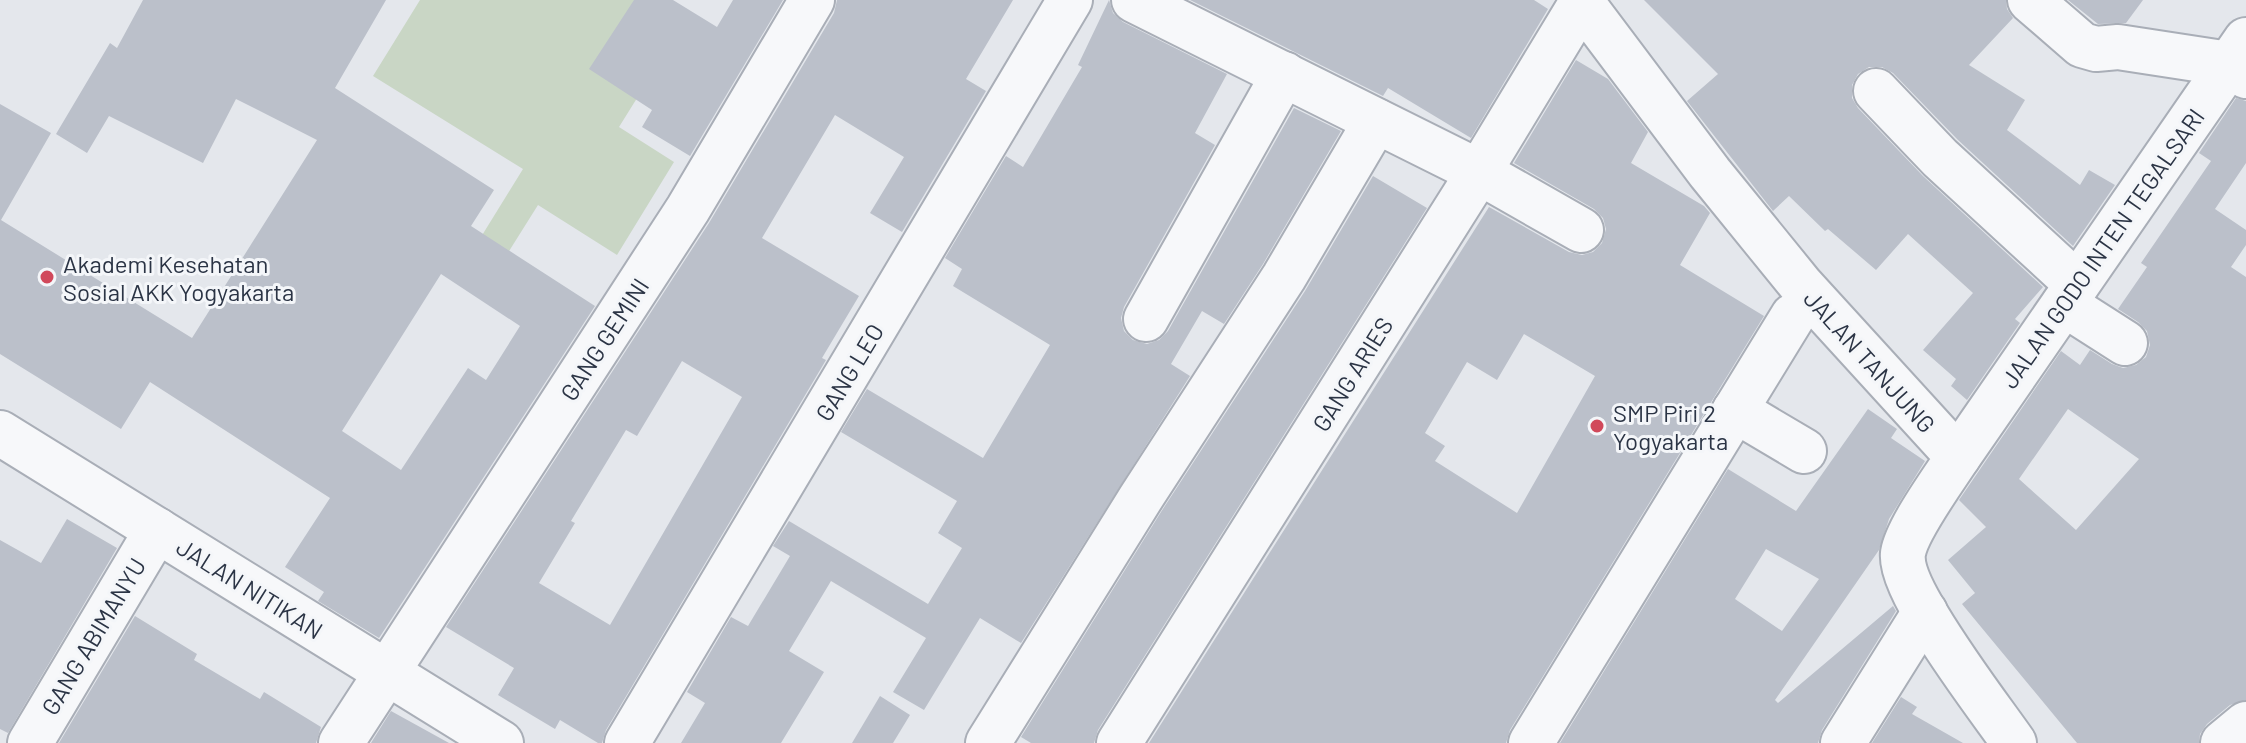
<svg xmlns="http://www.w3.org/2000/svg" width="2246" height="743" viewBox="0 0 2246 743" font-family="Barlow,sans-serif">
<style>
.green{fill:#c9d6c5}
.building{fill:#bbc0ca;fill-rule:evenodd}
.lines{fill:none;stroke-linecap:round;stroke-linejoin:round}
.minor-casing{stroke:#a9aeb7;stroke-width:48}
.minor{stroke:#f7f8fa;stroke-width:44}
.poi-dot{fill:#d1495b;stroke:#f4f6f9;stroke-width:3}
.labels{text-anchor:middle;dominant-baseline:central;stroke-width:6;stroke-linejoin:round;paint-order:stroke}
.street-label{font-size:24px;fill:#2b3445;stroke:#f4f6f9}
.poi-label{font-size:24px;fill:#2b3445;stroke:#f4f6f9;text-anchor:start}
</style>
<rect width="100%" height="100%" fill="#e4e7ec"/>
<path class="green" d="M420,0H651L682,26L619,127L674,162L617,255L538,205L494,275L468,258L523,169L373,76Z"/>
<g class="building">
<path d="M143,0H386L335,88L494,190L471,226L595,306L379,638L318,601L324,592L285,567L330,498L150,382L121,429L0,354V104L51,133L1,220L192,338L317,140L236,99L203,163L109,116L87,153L56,134L110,43L117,48ZM441,274L520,326L486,380L468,368L401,470L342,431Z"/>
<path d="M634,0H673L717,27L733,0H783L690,156L642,127L652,110L589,69Z"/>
<path d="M837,0H1013L966,79L986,91L902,232L870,213L904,157L835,115L762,238L859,296L822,358L826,360L606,730L602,743H598L560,720L555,729L498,695L514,668L446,627L709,223L834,13ZM682,361L742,397L610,625L539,583L575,523L571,521L626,430L637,436Z"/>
<path d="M1109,0L1113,13L1123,22L1227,74L1195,133L1215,145L1124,307L1121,318L1124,331L1133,340L1147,344L1159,340L1168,331L1294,108L1341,131L1263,264L1224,324L1202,311L1171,364L1190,376L1021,643L980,618L924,710L893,692L926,638L831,581L789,651L824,672L781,743H681L705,703L687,692L731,617L748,626L790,556L773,546L789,521L928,604L962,548L938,533L957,501L841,432L867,389L983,458L1050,345L953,286L962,269L945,258L1006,156L1023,167L1082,67L1078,65Z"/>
<path d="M1190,0H1534L1548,9L1471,138L1388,88L1383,96Z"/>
<path d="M1644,0H2006L2007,9L2013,18L1969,65L2025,100L2007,130L2080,185L2089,170L2115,185L2073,246L1958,140L1893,73L1882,67H1869L1858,74L1852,85V98L1858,108L1923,176L2043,287L2015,319L2020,323L1967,400L1951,386L1956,379L1923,350L1973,293L1908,234L1876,270L1828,229L1825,231L1789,196L1773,211L1687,101L1718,74Z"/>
<path d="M2068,0H2143L2126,23L2098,24Z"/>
<path d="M1576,60L1608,79L1648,132L1631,163L1704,206L1710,213L1680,265L1764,316L1510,730L1506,743H1149L1489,207L1569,252L1582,255L1593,252L1602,243L1606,229L1603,218L1594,209L1514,163ZM1524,334L1595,376L1517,513L1435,461L1445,446L1425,433L1467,362L1497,380Z"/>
<path d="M2236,98L2246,101V163L2215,209L2246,230V245L2231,267L2246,277V700L2230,705L2207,724L2200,734L2199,743H2077L1962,604L1975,593L1948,560L1986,527L1959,500L2061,351L2080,365L2090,350L2112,364L2123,368L2136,365L2146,357L2150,345L2147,331L2138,322L2118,309L2147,267L2141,263L2211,161L2199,153ZM2068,409L2139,459L2076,530L2019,479Z"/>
<path d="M1373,176L1427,208L1098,730L1094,743H1031L1021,737L1161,512L1305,291Z"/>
<path d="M1868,409L1897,429L1891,438L1925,461L1889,519L1879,550L1775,700L1778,703L1893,606L1896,611L1822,730L1818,743H1560L1728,469L1796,511ZM1766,549L1819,579L1782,631L1735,599Z"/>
<path d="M67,519L117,548L8,733L0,729V540L41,563Z"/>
<path d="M135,616L197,654L194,660L260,699L264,692L321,727L316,743H59Z"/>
<path d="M880,696L910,715L893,743H852Z"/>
<path d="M1901,697L1917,707L1912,714L1963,743H1872Z"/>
<path d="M391,711L449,743H371Z"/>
</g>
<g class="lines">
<defs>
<g id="minor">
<path d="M1134,0L1479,172L1581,230"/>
<path d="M1580,0L1710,173L1801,285L1958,457C1943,480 1907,529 1903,553C1898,591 1990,708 2014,743"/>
<path d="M2030,0L2082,45L2096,49L2118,47L2229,64L2246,76"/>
<path d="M1876,91L1940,158L2077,284"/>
<path d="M2064,304L2125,343"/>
<path d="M1146,319L1284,74"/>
<path d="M1735,410L1804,451"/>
<path d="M0,433L501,743"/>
<path d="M1958,457L2246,40"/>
<path d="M30,743L157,530"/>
<path d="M341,743L688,209L812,0"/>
<path d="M627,743L1070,0"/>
<path d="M988,743L1140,499L1284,277L1376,121"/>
<path d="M1119,743L1479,172L1582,2"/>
<path d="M1531,743L1793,316"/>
<path d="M1843,743L1925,612"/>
<path d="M2223,743L2246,724"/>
</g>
</defs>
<use href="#minor" class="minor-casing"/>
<use href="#minor" class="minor"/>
</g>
<g class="poi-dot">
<circle cx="47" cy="277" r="8"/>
<circle cx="1597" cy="426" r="8"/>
</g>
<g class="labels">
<g class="street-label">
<text transform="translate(2102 248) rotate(-55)">JALAN GODO INTEN TEGALSARI</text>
<text transform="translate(604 339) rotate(-57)">GANG GEMINI</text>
<text transform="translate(1870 361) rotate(48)">JALAN TANJUNG</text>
<text transform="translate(849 372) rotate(-59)">GANG LEO</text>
<text transform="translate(1352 374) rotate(-58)">GANG ARIES</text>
<text transform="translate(250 588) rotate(32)">JALAN NITIKAN</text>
<text transform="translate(93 636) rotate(-59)">GANG ABIMANYU</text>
</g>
<g class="poi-label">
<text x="63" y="263">Akademi Kesehatan<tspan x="63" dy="28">Sosial AKK Yogyakarta</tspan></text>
<text x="1613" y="412">SMP Piri 2<tspan x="1613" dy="28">Yogyakarta</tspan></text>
</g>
</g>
</svg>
